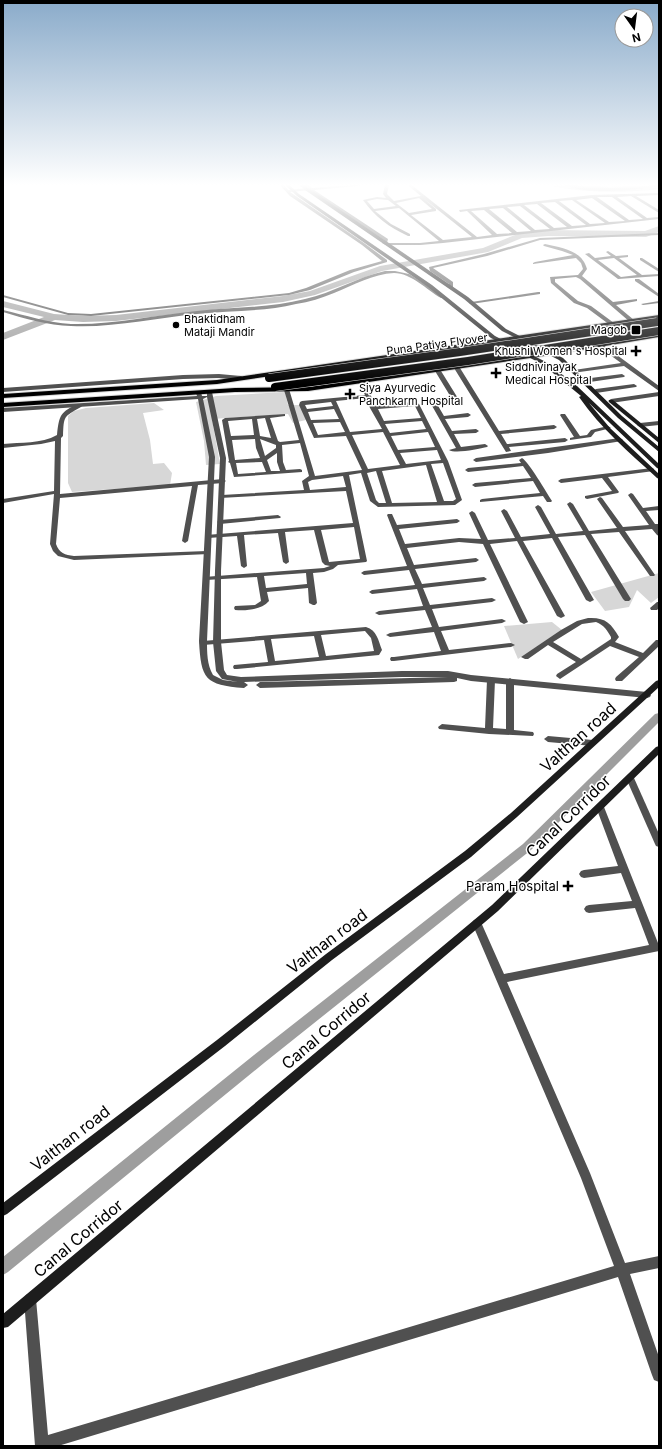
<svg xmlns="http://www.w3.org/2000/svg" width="662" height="1449" viewBox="0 0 662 1449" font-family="Inter,sans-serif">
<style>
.green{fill:#d7d7d7}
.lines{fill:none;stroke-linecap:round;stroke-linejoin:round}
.canal{fill:#9e9e9e;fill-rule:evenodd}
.river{fill:#9e9e9e;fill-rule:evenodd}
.trunk-casing{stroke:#dbdbdb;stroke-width:2}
.minor{fill:#505050;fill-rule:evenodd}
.tertiary{fill:#505050;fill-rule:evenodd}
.secondary{fill:#1d1d1d;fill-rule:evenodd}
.trunk{fill:#000;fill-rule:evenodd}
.trunk-bridge-far1-casing{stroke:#dbdbdb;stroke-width:7;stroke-linecap:butt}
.trunk-bridge-casing{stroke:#dbdbdb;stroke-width:9;stroke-linecap:butt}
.trunk-bridge-far1{stroke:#000;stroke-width:6}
.trunk-bridge{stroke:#000;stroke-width:8}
.poi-dot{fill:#000;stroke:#fff;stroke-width:1.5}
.labels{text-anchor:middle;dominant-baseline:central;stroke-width:3;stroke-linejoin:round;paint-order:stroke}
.far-poi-label{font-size:11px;fill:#000;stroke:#fff;text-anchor:start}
.far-street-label{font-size:11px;fill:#000;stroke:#fff}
.poi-label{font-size:13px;fill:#000;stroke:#fff;text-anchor:end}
.near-street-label{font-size:16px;fill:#000;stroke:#fff}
</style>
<rect width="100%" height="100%" fill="#fff"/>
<g class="green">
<path d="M285,392L288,405H300L306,420L293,423L288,414L212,419L220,464L206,465L204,441L196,402L216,396Z"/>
<path d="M154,403L164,410L143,413L150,440L153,464L164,463L172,473L170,485L72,492L68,483V416L74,411L86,408Z"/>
<path d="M659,573V597L651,603L637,590L629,607L605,611L591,592Z"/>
<path d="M552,622L562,630L518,659L504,626Z"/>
</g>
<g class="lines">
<path class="canal" d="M659,713V722L531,850L264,1063L8,1272L3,1275V1257L254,1055L523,844L655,714Z"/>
<g class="river">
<path d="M552,183L608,187L659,185V189C625,193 591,193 557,187H554Z"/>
<path d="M659,226V232L646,237L548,236L522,238L488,252L382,271L315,295L283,302L116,321L83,322L55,320L3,340V333L44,317L3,307V301L54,314L83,316L116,315L283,296L310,291L380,266L483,248L520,233L548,230L645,231Z"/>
</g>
<defs>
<g id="trunk">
<path d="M659,315V319L217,384L3,398V394L217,380Z"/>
<path d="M659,333V337L551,355L308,391L235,392L3,407V403L235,388L308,387L551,351Z"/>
</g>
</defs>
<use href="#trunk" class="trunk-casing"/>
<g class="minor">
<path d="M19,183H29L3,186V184Z"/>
<path d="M278,183H282L288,190L308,188L302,183H306L312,188L379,183L377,184L314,190L388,239L387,243H420L439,241L399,208L375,211L391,224L410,234V236H408C389,227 375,217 363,200L377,197L386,198L383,194L385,185L383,183H387L389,185L387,194L394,201L421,196L405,183H409L477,237L492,235L467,211L460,212L459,210L592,195L659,193V195L636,196L659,210V213L631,196L617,197L647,218L659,217V219L443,243L420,245H386L382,243L384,240L310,190L290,192L364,243L387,260V262L354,272L310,290L289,295L91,316L68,315L3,297V295L68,313L91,314L289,293L306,288L350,270L382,261L362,245L290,196ZM597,197H612L643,219L629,220ZM419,198L432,209L409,213L396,203ZM423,198L472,237L443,240L411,215L436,211V209ZM592,198L625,221L609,222L576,200ZM377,199L388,200L396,206L374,209L367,201ZM572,200L605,223L590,224L559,201ZM555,202L586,225L572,226L541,203ZM537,204L567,227L554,228L524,205ZM520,206L550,229L535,230L507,207ZM503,208L531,231L517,232L489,209ZM484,210L512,233L497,234L471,211Z"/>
<path d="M561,183C567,182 580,187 588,187C612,189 636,188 659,184V186C636,190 581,196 561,183Z"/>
<path d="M659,233V235L540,240L487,256L433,268L453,282V288L451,289L449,288V284L430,271L429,267L484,254L540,238Z"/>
<path d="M545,244C562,248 582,250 587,269L582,276L613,302L637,299V301L616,305L634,320V322H630L580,279L576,277L555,279V282L578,301L591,306L614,323V325H610L587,308L574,303L551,283L550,277L578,275L583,269L581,263L576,258L533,264V263L535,262L573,255L562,251L544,246L543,245Z"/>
<path d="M608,251L616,256L628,255V257L619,258L642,275L659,274V276L618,279L585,254L589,253L595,258L611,256L606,252ZM614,258L637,275L621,277L598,260Z"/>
<path d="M642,258L659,269V272L640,260V258Z"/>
<path d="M385,271H395L409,274L445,297L441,298C427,290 411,273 394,273C373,274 353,285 334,293C322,298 309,302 296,304C264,312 230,310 197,314C155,318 113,328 71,326C48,325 25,319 3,312V310C25,315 48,323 71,324C113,325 155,315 197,311C233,307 270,308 305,299C333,293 357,277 385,271Z"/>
<path d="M635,279H639L659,294V297L635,281Z"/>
<path d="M538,292H540V294L471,304L469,303L471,302Z"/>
<path d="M659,301V303L643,305L641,304Z"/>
<path d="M598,344H602L659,386V391L624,366L572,373V371L574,370L621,363L598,346Z"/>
<path d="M455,367L460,368L499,431L554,425L557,427L554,429L501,434L507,444L565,438L568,440L565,442L509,447L511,451L506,452L454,368Z"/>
<path d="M438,369L441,371L459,400L456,402L437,404L444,416L468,413L471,415L468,417L445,419L452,431L476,429L479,431L476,433L454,434L461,447L485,444L488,446L487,447C479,449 455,454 449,450L456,448L431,404L434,401L452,399L435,371Z"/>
<path d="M622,374L625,376L624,377L583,383L580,381L583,379Z"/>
<path d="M361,380L364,382L376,406L414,402L419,404L448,461L462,500L455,505L378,507L370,501L361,473L349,475L367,561L366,562L338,565L333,569L324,572L313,573L317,603L315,605H313L309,603L308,588L267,592L269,601C261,610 246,611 235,610L234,608L235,606L255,605L261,601L257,577L206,580L204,579L203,578L204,577L324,568L330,566L325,565L322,562L314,530L285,532L289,562L286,564L283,562L278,533L244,535L247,566L244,568L241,566L237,536L208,538L205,536L206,535L353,523L346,491L220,498L219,497L222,495L304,490L302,481L309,476L300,443L282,445L283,462L286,470L300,469L302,470V472L234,477L230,463L228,462L229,461L222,420L225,418L285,414V416L270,418L278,441L280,442L299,440L284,390L289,389L315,476L362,470L346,436L314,438L299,405L300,402L302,401L365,395L358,382ZM366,398L370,408L382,429L350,432L336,401ZM331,402L333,406L307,409L305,405ZM415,406L421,418L384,421L378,409ZM334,409L339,419L311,420L308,412ZM265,418L271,438L260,436L257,419ZM252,419L254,435L231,436L228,421ZM422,421L426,429L390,433L385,424ZM340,422L345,432L318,435L313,423ZM383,432L400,465L368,469L352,435ZM428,432L435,447L398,450L391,436ZM255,439L256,448L260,458L235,460L232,440ZM260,439L276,445V448L265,456ZM437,450L441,460L406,464L400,453ZM277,453V462L280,471H271L267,460ZM262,462L266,472L238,474L236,463ZM443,463L456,499L453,501H444L431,464ZM426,465L437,502L392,503L382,471ZM376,471L386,503H379L376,500L367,473ZM343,476L346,487L310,490L308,482L312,480ZM354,527L360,559L329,562L321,530ZM306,573L307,584L266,588L264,576Z"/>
<path d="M634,384L637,386L636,387L596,393L593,391L596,389Z"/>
<path d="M659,392V396L611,403L608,401L611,399Z"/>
<path d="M79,404L82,406L81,407C63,417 64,416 63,436L61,438L60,494L223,479L226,481L223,483L198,485L188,541L185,543L182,541L192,486L60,498L56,544C59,553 65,555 74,556L207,551L209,552V554L74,560L58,556L53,551L50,544L54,494L3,503V499L54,491L55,441L41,444L3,448V444C21,442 41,444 57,435C59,416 60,411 79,404Z"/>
<path d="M561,414H565L580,436L587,435L591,430L608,426L611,428L595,432L591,437L570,440V438L574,437L560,415Z"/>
<path d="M659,421V425L640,427L637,425L640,423Z"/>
<path d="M620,438L623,440L622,441L548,453L476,462L473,460L476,458Z"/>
<path d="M522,458C529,462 546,492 552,501L551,502H547L543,496L480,502V500L482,499L540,493L533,481L475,487L472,485L475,483L531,478L523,466L468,472L465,470L468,468L521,463L519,460Z"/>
<path d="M652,468L654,469V471L608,477L619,492L618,493L587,499L585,498V496L612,491L602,478L561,483L558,481L561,479Z"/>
<path d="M631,493L633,494L643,508L659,506V510L646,511L655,524H659L658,528L659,536L657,535L652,529L625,531L655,575L654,576H650L619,532L591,534L631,599L629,601H625L623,599L585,535L558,537L594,600L590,602L586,600L552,538L523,541L565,616L561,618L557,616L517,541L490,544L528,622L524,624L520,622L483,544L459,542L407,548L414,565L476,558L479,560L476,562L415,569L422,584L484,577L487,579L484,581L423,588L430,605L492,598L496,600L492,602L432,609L439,627L502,619L506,621L502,623L441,631L449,650L511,643L515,645L511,647L394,661H391L390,659L391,657H394L441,651L434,632L390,637L386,635L390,633L432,627L425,610L379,615L375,613L379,611L423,606L417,589L372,594L369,592L372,590L415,585L409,570L364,575L361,573L364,571L407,566L387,515L388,514H392L397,525L457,519L460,521L457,523L399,529L405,544L459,538L481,539L469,513L472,511L475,513L488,540L515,538L501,511L504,509L507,511L521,537L550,534L535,507L538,505L541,507L556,534L583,531L567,504L570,502L573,504L589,531L617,528L597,499L600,497L602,498L623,527L649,525L628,495Z"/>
<path d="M278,515L281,517L280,518L220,524L217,522L220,520Z"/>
<path d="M657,602H659V608L657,610H651L650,608Z"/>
<path d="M588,618C605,617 611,623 619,637L615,642L643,653L656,640H659V646L622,681H616L615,679L616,677L639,657L610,646L560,679L556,676L557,674L576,662L548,645L528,659H525L521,657L561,630L577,621ZM596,622C604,625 607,630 611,637V639L581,659L553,642L582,624Z"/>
<path d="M366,627C377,630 378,640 382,650L379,655L237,669H234L233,667L234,665L268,662L264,640L203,645L199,643L203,641ZM365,631L371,638L374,651L326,656L321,635ZM314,636L319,657L275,661L271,639Z"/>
<path d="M491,677L495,680L493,728L506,729V681L510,678L514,681V730L533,732L534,734L533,736L489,734L439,729L438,727L442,724L485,728L487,680Z"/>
<path d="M548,736L593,740L597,743L593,746L548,742L544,739Z"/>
<path d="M630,775L633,776L634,778L659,834V847L656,846L655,844L626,778L627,776Z"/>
<path d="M600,804L603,805L604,807L658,943H659V951L507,982L590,1173L625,1263L659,1256V1268L630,1274L659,1357V1382L654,1380L652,1375L618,1277L58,1446H35L24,1299L26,1295L30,1293L34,1295L36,1299L48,1435L614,1266L581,1178L472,923L474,920L477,919L480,920L504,974L649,945L635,908L589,913L586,912L584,909L586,906L589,905L632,901L621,873L584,878L581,877L579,874L581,871L584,870L618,866L596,807L597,805Z"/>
</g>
<g class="tertiary">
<path d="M219,374L241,376L244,378L241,380L219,378L183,379L3,392V388L183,375Z"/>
<path d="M199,391L201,392L202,396H207V391L212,392L226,458L221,571V642L224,670L227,675L241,677L402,671H448L471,675L647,692L651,695L650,697L647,698L471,681L457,678V681L454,682L260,688L256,685L260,682L448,677H402L244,682L248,685L244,688C205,685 201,679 199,641L209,457L198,399L3,412V408L197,396L196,393ZM207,397L220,458L215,571L213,642L216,671L222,679L238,682L223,680L213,675C207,665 207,652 207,641L215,457L203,399Z"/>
</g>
<g class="secondary">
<path d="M283,183H287L299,194L432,285L495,336L546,362L577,386L659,464V469L657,468L589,403L610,428L659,474V479L657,478C629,452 601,429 579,397L581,396L542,364L491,338L428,287L297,196Z"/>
<path d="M297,183H301L468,297L506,329L563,358L622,416L659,447V452L618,418L559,360L502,331L464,299L305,190Z"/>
<path d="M609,400H613L659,438V443L609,402Z"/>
<path d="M659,680V687L517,817L471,857L332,960L225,1046L7,1214L3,1216V1203L217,1040L326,954L465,851L511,813L656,681Z"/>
<path d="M659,746V754L498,911L8,1327L3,1328V1314L492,905L656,747Z"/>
</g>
<use href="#trunk" class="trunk"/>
<defs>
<path id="trunk-bridge-far1" d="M651,323L659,322"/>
<g id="trunk-bridge">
<path d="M269,378L460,352L657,322"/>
<path d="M275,387L468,361L659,331"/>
</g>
</defs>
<use href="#trunk-bridge-far1" class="trunk-bridge-far1-casing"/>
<use href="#trunk-bridge" class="trunk-bridge-casing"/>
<use href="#trunk-bridge-far1" class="trunk-bridge-far1"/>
<use href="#trunk-bridge" class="trunk-bridge"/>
</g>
<linearGradient id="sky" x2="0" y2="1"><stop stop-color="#8aabca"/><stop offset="0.48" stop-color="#fff"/><stop offset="1" stop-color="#fff" stop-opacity="0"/></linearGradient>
<rect width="662" height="385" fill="url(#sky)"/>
<g class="poi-dot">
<circle cx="176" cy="325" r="4"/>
<rect x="631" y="325" width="10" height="10" rx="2"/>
<path d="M634 345h4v4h4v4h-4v4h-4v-4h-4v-4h4z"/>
<path d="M494 367h4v4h4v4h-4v4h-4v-4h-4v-4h4z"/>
<path d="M348 388h4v4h4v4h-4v4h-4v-4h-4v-4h4z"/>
<path d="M566 880h4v4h4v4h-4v4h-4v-4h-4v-4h4z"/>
</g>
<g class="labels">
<g class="far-poi-label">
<text x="184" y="319">Bhaktidham<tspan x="184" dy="13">Mataji Mandir</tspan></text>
<text x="627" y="330" text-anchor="end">Magob</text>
<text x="627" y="351" text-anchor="end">Khushi Women's Hospital</text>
<text x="505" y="367">Siddhivinayak<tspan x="505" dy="13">Medical Hospital</tspan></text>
<text x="359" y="388">Siya Ayurvedic<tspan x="359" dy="13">Panchkarm Hospital</tspan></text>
</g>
<g class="far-street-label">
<text transform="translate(437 344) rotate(-8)">Puna Patiya Flyover</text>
</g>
<g class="poi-label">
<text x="559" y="886">Param Hospital</text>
</g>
<g class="near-street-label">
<text transform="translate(578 737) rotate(-42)">Valthan road</text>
<text transform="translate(568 816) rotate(-44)">Canal Corridor</text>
<text transform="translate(327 941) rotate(-37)">Valthan road</text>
<text transform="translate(326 1030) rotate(-40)">Canal Corridor</text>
<text transform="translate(70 1138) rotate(-38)">Valthan road</text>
<text transform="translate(78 1238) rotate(-40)">Canal Corridor</text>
</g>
</g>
<rect width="662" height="1449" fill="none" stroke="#000000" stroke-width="8"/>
<g transform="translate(634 28) rotate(166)"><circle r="19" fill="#ffffff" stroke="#999999"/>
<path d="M0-3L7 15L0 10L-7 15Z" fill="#000000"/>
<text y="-6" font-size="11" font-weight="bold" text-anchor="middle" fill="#000000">N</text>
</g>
</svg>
